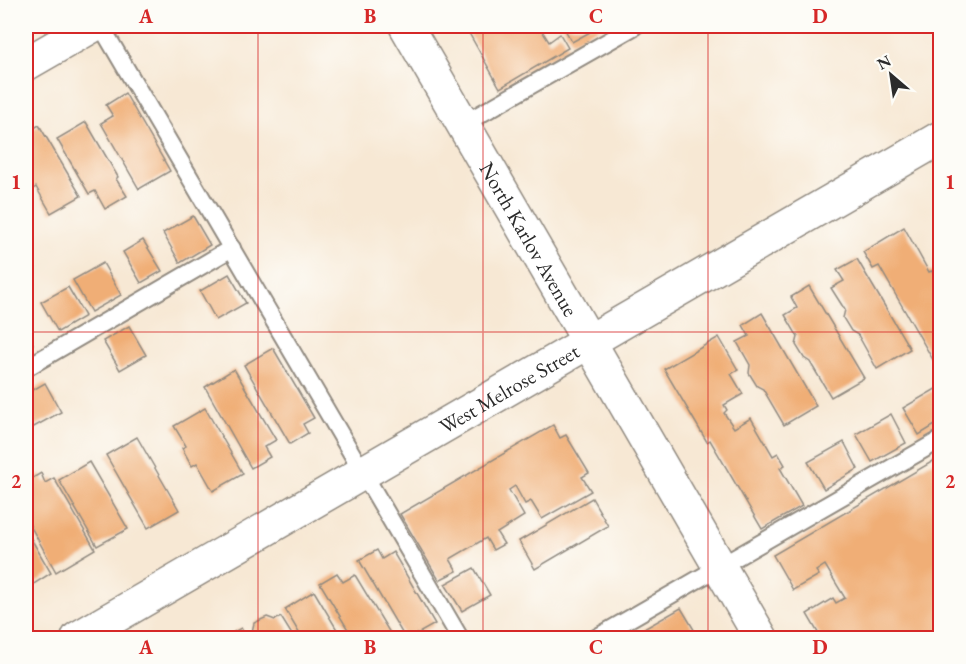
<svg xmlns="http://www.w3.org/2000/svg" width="966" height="664" viewBox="0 0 966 664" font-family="'EB Garamond',serif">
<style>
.building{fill:#f0ae76}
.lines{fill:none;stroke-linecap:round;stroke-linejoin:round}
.lane-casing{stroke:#918a80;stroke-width:20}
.street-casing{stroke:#918a80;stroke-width:36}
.lane{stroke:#fff;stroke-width:16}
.street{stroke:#fff;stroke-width:33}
.grid{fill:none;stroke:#d62828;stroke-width:1.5;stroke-opacity:0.55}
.labels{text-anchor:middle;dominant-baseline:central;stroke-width:5;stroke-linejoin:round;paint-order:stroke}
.street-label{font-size:21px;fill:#2b2b2b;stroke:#fdfcf7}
.neatline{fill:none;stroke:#d62828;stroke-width:2}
.grid-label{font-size:20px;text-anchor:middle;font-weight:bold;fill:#d62828}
</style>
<rect width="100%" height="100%" fill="#fdfcf7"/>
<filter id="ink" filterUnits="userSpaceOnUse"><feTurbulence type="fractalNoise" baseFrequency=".0167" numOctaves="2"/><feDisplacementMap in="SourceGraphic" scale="12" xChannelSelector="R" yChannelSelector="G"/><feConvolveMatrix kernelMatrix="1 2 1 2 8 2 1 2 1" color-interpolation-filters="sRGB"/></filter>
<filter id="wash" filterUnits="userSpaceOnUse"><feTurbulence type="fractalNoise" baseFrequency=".008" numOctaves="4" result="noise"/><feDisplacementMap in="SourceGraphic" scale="24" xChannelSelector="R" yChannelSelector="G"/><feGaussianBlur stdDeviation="1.35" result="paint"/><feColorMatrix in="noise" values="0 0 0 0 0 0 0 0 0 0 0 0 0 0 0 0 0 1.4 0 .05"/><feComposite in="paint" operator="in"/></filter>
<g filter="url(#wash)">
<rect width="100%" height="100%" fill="#f7e8d4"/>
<g id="blocks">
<g class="building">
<path d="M465,26H539L549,42L560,34L568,48L500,88Z"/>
<path d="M563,26H601L572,42Z"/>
<path d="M125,93L170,171L139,189L101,123L113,116L106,105Z"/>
<path d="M86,122L118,177L116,179L127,196L105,209L95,191L89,194L57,139Z"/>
<path d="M39,125L81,196L51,213L36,187L30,191L26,184V133Z"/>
<path d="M193,216L210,245L180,263L163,233Z"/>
<path d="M904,227L929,272L932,271L940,284V372L879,266L873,269L863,252Z"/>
<path d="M143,240L162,271L141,283L123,252Z"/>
<path d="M857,259L910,349L877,369L858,335L851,331L843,318L845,310L831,288L844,281L837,270Z"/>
<path d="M103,263L121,295L91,312L73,280Z"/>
<path d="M229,274L246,303L216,320L200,291Z"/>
<path d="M809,286L864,378L831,397L810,362L804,358L796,345L798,337L785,315L797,308L791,297Z"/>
<path d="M68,287L85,316L58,332L41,302Z"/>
<path d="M762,313L816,406L784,425L763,389L757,386L749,373L750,365L737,342L749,336L743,325Z"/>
<path d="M129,326L146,355L120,370L103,341Z"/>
<path d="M26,330L33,344L26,348Z"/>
<path d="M719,337L738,370L731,374L743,394L724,405L727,410L724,413L734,428L751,418L773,456L778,453L785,465L780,468L802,506L762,529L710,440L707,442L664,369Z"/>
<path d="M273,348L314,418L303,424L308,433L290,444L244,365Z"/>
<path d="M234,369L276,440L264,447L270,457L251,468L205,387Z"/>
<path d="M45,383L61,412L32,428L26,417V394Z"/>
<path d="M939,387L940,422L919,435L903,408Z"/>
<path d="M205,408L243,474L213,491L197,463L192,466L182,448L186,446L174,426Z"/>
<path d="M891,414L906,443L872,462L856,434Z"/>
<path d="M553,425L560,438L566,435L589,473L582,477L591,491L542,519L531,501L525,504L515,486L509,490L524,516L497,533L504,544L493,550L486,538L450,559L457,571L439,580L400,514Z"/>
<path d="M137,437L179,510L148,528L106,455Z"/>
<path d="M844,442L858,469L824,489L808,462Z"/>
<path d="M940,457V638H821L807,614L833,598L836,603L845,598L825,565L816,571L819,575L793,590L773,555Z"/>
<path d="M89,462L128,529L97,546L59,480Z"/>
<path d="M41,473L45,483L54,478L95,549L56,572L26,518V482Z"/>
<path d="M592,498L608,526L535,569L519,541Z"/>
<path d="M26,530L51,573L26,589Z"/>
<path d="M377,550L382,559L393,552L435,624L410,638H405L359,560Z"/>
<path d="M474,568L490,595L462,611L445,584Z"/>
<path d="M337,573L343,582L355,575L393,638H353L320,583Z"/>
<path d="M314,591L342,638H302L285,609Z"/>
<path d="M681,608L699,638H628Z"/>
<path d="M267,617L275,620L281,617L294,638H255L252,632L254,623Z"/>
<path d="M241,628L247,638H223Z"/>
</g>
</g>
</g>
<g filter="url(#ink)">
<use href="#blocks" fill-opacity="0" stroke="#918a80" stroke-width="1.5"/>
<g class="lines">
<defs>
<g id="lane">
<path d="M101,26L460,638"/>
<path d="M463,124L635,26"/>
<path d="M26,368L232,248"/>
<path d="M596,638L940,440"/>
</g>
<g id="street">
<path id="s1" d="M406,26L761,638"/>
<path d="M26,64L92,26"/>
<path id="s2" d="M78,638L940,138"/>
</g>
</defs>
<use href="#lane" class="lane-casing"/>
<use href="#street" class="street-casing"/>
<use href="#lane" class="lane"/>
<use href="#street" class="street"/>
</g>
</g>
<path class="grid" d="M258,26V638M483,26V638M708,26V638M26,332H940"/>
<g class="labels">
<g class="street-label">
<text stroke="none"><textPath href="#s1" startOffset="246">North Karlov Avenue</textPath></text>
<text stroke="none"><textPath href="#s2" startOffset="498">West Melrose Street</textPath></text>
</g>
</g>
<rect width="966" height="664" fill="none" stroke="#fdfcf7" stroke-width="66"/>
<g transform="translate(891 75) rotate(331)" stroke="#fdfcf7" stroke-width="4.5" paint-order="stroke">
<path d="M0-4.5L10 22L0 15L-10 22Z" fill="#2b2b2b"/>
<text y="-9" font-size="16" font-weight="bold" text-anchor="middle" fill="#2b2b2b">N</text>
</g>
<rect x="33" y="33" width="900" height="598" class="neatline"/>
<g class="grid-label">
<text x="146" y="23">A</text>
<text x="370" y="23">B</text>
<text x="596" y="23">C</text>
<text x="820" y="23">D</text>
<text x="16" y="189">1</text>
<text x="950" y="189">1</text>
<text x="16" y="488">2</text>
<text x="950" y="488">2</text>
<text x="146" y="654">A</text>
<text x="370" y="654">B</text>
<text x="596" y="654">C</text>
<text x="820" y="654">D</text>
</g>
</svg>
